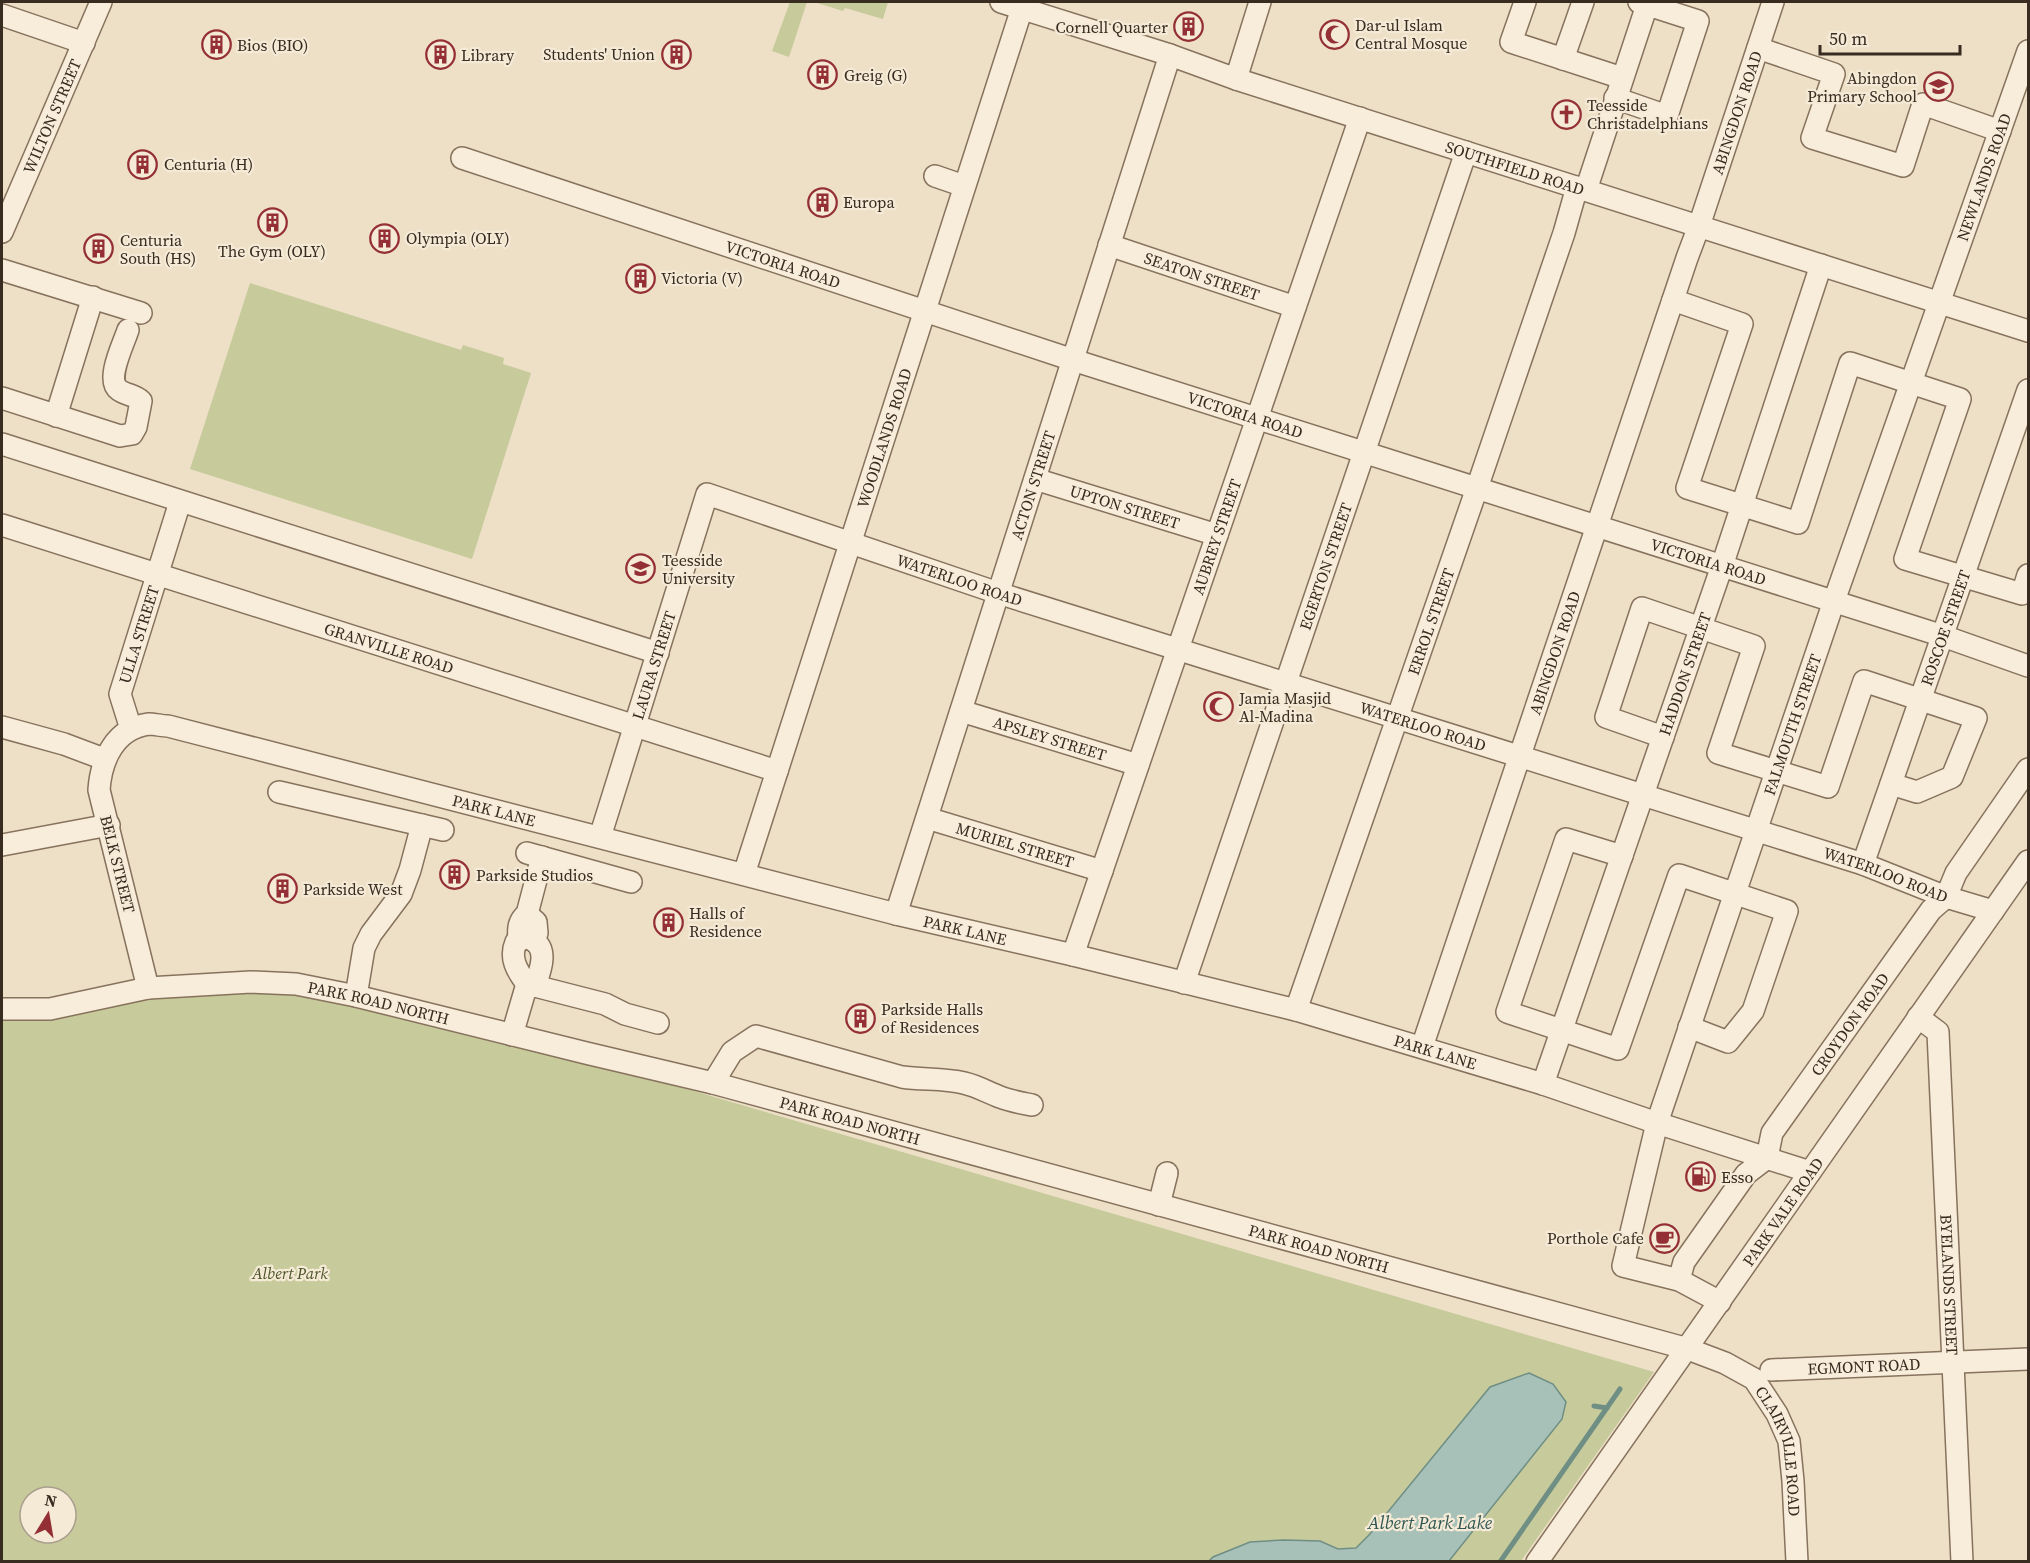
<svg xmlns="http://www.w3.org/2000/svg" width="2030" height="1563" viewBox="0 0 2030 1563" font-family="'Source Serif 4',serif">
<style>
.green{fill:#c7ca9b;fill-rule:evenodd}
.water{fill:#a8c1b8;stroke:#6f8f85;stroke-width:1.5}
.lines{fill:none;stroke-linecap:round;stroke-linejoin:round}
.stream{stroke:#6f8f85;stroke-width:5}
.minor-casing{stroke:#87725d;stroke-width:24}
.minor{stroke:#f7edda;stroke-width:21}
.labels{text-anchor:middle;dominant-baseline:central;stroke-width:4.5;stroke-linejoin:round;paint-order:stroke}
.poi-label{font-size:16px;fill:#382b20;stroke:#f4ead6;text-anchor:start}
.street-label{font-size:16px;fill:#382b20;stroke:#f4ead6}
.park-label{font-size:16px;font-style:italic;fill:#4b5428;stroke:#f4ead6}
.water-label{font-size:18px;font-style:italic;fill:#305753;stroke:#f4ead6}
</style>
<rect width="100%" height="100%" fill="#ede0c7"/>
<g class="green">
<path d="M790,2H807L789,57L772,51Z"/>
<path d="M814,2H888L883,19L845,8L843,11Z"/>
<path d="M250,283L461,350L463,345L504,358L503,364L531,373L472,559L190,469Z"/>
<path d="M291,973L1654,1372L1521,1561H2V1016L48,1015ZM30,1497H66V1533H30Z"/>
</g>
<path class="water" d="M1529,1373L1553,1384L1566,1402L1562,1419L1449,1561H1209L1213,1557L1250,1542L1283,1540L1320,1541L1338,1549L1356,1548L1369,1535L1490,1387Z"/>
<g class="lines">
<g class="stream">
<path d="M1594,1406L1607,1408"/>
<path d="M1500,1562L1620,1389"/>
</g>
<defs>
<g id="minor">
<path id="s1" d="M1001,2L1170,55L1236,79L2028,331"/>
<path d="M1525,2L1511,42L1622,78"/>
<path d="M2,15L84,43"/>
<path d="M1758,48L1834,74L1812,138L1903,166L1923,104L2000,131"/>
<path d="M1563,59L1583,2"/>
<path d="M1236,79L1260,2"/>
<path d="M1615,98L1667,116L1698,21L1639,2"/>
<path id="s2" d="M462,158L1073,360L1943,636L2028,666"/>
<path d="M935,176L964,186"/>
<path d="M1586,190L1648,2"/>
<path id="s3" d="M2,232L101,2"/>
<path id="s4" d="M1109,245L1295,307"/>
<path d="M2,270L141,313"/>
<path d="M1673,300L1742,324L1687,488L1798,523L1850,363L1960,399L1905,559L2022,594L2028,575"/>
<path d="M2,398L120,436L132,434L136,427L141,401C135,395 126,395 119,390C105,380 124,343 128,330"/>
<path d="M56,416L93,297"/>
<path d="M2,444L658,653"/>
<path id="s5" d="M1035,479L1217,535"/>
<path id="s6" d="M2,525L777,771"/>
<path id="s7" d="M961,711L1138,765"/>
<path d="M2,727L64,744L104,759"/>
<path id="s8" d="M131,729L120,694L180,502"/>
<path d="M1663,737L1606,717L1642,608L1754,646L1718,753L1828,787L1864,681L1976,718L1952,777L1917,792L1891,784"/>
<path d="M279,792L443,830"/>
<path id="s9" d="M927,818L1102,871"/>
<path id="s10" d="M600,837L707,494L998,593L1863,864L1946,897L1993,911"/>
<path d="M2,845L109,825"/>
<path d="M527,853L631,882"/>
<path d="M1622,856L1566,839L1507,1012L1618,1049L1679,875L1787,911L1753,1011L1728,1042L1689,1027"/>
<path id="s11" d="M1863,864L2028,390"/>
<path id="s12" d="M744,874L1024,2"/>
<path d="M527,914L542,857"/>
<path id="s13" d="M896,914L1170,55"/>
<path d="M519,941C518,929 518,921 527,914L536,922L537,933L534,941"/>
<path id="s14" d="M1073,955L1360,118"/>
<path id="s15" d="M1184,983L1466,152"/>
<path d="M527,984C517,971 509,958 516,942C522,939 528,936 534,941C549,951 539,973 535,986"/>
<path id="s16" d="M148,988L99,790C101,760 115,728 149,724C155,724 162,726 168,726L896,914L1073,955L1296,1010L1543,1084L1657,1123L1810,1172"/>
<path d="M356,996L364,948L371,934L401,894L410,870L422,825"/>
<path id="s17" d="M2,1009H50L148,988L251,982L296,984L356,996L586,1053L713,1083L1688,1349L1725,1363L1754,1379L1777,1414L1789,1441L1793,1481L1797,1562"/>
<path id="s18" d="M1296,1010L1477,488L1564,233L1577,187"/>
<path id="s19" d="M1918,1017L1938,1032L1962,1562"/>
<path d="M512,1035L527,984L605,1004L625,1014L658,1023"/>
<path id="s20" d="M1422,1047L1687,258L1699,226L1773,2"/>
<path d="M713,1083L732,1052L756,1036L902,1077C923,1080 944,1078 964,1083C977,1086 987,1092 1000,1097C1010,1101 1022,1103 1032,1105"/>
<path id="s21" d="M1543,1084L1722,566L1821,265"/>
<path d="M1159,1205L1167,1173"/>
<path id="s22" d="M1679,1280L1684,1262L1746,1174L1767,1158L1772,1133L1931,910L1946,897L1956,873L2028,769"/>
<path id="s23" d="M1720,1302L1679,1280L1623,1266L1657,1123L1834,601L2028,51"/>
<path id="s24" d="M1771,1370L2028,1359"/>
<path id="s25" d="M1537,1562C1702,1329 1864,1094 2028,861"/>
</g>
</defs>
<use href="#minor" class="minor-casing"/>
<use href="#minor" class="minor"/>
</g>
<defs>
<symbol id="building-ring" viewBox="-11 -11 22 22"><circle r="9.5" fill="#f4ead6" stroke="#943035" stroke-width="1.5"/><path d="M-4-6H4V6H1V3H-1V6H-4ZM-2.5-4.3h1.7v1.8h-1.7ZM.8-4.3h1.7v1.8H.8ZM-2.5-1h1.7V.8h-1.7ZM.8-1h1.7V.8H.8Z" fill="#943035"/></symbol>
<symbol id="mosque-ring" viewBox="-11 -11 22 22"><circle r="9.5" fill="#f4ead6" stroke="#943035" stroke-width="1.5"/><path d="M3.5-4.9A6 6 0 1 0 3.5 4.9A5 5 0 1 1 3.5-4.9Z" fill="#943035"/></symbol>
<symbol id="school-ring" viewBox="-11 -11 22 22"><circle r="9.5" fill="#f4ead6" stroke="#943035" stroke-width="1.5"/><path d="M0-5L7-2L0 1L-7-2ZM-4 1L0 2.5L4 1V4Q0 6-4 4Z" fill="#943035"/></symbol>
<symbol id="church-ring" viewBox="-11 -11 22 22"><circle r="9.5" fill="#f4ead6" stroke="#943035" stroke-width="1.5"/><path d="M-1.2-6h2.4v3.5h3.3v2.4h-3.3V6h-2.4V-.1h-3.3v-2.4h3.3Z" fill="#943035"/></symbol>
<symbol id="university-ring" viewBox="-11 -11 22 22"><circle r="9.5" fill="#f4ead6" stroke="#943035" stroke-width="1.5"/><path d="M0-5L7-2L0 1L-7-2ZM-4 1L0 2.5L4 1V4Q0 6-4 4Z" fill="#943035"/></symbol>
<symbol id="fuel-ring" viewBox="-11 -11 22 22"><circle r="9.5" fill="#f4ead6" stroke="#943035" stroke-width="1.5"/><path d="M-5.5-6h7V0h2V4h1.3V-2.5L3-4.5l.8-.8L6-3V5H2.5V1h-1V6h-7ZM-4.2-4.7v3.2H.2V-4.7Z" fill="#943035"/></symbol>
<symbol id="cafe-ring" viewBox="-11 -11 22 22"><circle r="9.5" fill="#f4ead6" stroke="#943035" stroke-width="1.5"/><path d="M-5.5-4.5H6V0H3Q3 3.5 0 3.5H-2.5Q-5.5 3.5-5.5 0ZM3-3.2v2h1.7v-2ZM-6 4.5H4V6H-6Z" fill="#943035"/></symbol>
</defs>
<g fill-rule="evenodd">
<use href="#building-ring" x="1172" y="10" width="33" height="33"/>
<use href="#mosque-ring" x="1318" y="18" width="33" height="33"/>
<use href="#building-ring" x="200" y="28" width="33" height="33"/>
<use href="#building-ring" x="660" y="38" width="33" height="33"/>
<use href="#building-ring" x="424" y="38" width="33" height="33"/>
<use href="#building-ring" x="806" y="58" width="33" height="33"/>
<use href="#school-ring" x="1922" y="70" width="33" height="33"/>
<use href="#church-ring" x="1550" y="98" width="33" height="33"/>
<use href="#building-ring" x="126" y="148" width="33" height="33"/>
<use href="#building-ring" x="806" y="186" width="33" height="33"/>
<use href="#building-ring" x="256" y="206" width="33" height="33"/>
<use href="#building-ring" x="368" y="222" width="33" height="33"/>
<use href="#building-ring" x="82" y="232" width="33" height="33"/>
<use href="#building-ring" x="624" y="262" width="33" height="33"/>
<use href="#university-ring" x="624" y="552" width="33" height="33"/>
<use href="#mosque-ring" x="1202" y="690" width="33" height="33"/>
<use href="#building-ring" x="438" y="858" width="33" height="33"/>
<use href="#building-ring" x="266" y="872" width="33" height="33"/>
<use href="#building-ring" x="652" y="906" width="33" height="33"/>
<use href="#building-ring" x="844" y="1002" width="33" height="33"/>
<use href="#fuel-ring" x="1684" y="1160" width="33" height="33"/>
<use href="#cafe-ring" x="1648" y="1222" width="33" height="33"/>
</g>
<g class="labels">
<g class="poi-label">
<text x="1355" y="25">Dar-ul Islam<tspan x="1355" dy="18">Central Mosque</tspan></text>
<text x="1168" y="27" text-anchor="end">Cornell Quarter</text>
<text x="237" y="45">Bios (BIO)</text>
<text x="655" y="54" text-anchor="end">Students' Union</text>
<text x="461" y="55">Library</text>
<text x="844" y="75">Greig (G)</text>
<text x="1917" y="78" text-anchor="end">Abingdon<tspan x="1917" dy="18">Primary School</tspan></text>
<text x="1587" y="105">Teesside<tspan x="1587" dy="18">Christadelphians</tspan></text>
<text x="164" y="164">Centuria (H)</text>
<text x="843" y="202">Europa</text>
<text x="406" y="238">Olympia (OLY)</text>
<text x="120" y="240">Centuria<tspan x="120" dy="18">South (HS)</tspan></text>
<text x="272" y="251" text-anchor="middle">The Gym (OLY)</text>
<text x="661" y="278">Victoria (V)</text>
<text x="662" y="560">Teesside<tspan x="662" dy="18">University</tspan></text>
<text x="1239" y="698">Jamia Masjid<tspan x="1239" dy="18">Al-Madina</tspan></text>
<text x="476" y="875">Parkside Studios</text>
<text x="303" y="889">Parkside West</text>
<text x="689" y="913">Halls of<tspan x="689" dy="18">Residence</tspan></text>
<text x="881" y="1009">Parkside Halls<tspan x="881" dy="18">of Residences</tspan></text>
<text x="1721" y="1177">Esso</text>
<text x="1644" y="1238" text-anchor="end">Porthole Cafe</text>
</g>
<g class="street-label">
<text stroke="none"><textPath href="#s20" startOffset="986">ABINGDON ROAD</textPath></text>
<text stroke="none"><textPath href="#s3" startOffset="126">WILTON STREET</textPath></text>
<text stroke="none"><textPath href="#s1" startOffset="540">SOUTHFIELD ROAD</textPath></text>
<text stroke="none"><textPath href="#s23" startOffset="1252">NEWLANDS ROAD</textPath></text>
<text stroke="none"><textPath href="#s2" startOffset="338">VICTORIA ROAD</textPath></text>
<text stroke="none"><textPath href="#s4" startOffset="98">SEATON STREET</textPath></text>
<text stroke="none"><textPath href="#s2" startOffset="824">VICTORIA ROAD</textPath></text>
<text stroke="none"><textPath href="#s12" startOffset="458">WOODLANDS ROAD</textPath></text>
<text stroke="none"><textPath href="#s13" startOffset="450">ACTON STREET</textPath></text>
<text stroke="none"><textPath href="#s5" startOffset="94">UPTON STREET</textPath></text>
<text stroke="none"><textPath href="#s14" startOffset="442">AUBREY STREET</textPath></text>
<text stroke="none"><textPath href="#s2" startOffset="1310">VICTORIA ROAD</textPath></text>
<text stroke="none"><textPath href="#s15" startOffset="440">EGERTON STREET</textPath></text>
<text stroke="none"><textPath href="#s10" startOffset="626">WATERLOO ROAD</textPath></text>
<text stroke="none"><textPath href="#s18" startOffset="411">ERROL STREET</textPath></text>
<text stroke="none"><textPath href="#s11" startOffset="250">ROSCOE STREET</textPath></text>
<text stroke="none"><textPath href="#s8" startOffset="99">ULLA STREET</textPath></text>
<text stroke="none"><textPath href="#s6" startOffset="406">GRANVILLE ROAD</textPath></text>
<text stroke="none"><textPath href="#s20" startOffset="416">ABINGDON ROAD</textPath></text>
<text stroke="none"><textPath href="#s10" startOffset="180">LAURA STREET</textPath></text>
<text stroke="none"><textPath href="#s21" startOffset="434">HADDON STREET</textPath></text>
<text stroke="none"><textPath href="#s23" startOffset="672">FALMOUTH STREET</textPath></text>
<text stroke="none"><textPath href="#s10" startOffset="1112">WATERLOO ROAD</textPath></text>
<text stroke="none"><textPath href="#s7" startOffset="93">APSLEY STREET</textPath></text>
<text stroke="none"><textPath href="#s16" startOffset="650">PARK LANE</textPath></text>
<text stroke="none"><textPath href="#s9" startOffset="92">MURIEL STREET</textPath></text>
<text transform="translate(118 864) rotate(76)">BELK STREET</text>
<text stroke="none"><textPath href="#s10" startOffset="1598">WATERLOO ROAD</textPath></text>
<text stroke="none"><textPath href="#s16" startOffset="1136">PARK LANE</textPath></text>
<text stroke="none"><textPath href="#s17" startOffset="381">PARK ROAD NORTH</textPath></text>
<text stroke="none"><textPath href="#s22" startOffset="312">CROYDON ROAD</textPath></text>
<text stroke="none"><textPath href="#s16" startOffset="1622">PARK LANE</textPath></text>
<text stroke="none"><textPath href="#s17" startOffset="867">PARK ROAD NORTH</textPath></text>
<text stroke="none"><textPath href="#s25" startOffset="428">PARK VALE ROAD</textPath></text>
<text stroke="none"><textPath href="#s17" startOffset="1353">PARK ROAD NORTH</textPath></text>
<text stroke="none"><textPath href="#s19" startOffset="278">BYELANDS STREET</textPath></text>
<text stroke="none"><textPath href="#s24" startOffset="93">EGMONT ROAD</textPath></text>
<text stroke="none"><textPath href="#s17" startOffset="1887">CLAIRVILLE ROAD</textPath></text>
</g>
<g class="park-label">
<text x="290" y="1273">Albert Park</text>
</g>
<g class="water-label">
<text x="1430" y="1522">Albert Park Lake</text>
</g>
</g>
<rect width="2030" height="1563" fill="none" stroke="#382b20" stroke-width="6"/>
<g transform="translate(48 1515) rotate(11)"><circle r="28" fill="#f4ead6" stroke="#a99e8d" stroke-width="1.5"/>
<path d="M0-4.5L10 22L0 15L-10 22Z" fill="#943035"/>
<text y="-9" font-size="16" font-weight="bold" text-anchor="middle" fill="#382b20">N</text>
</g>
<path d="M1820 45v9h140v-9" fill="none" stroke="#382b20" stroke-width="3"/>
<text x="1829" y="45" font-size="18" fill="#382b20" stroke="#f4ead6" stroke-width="4.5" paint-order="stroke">50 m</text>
</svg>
